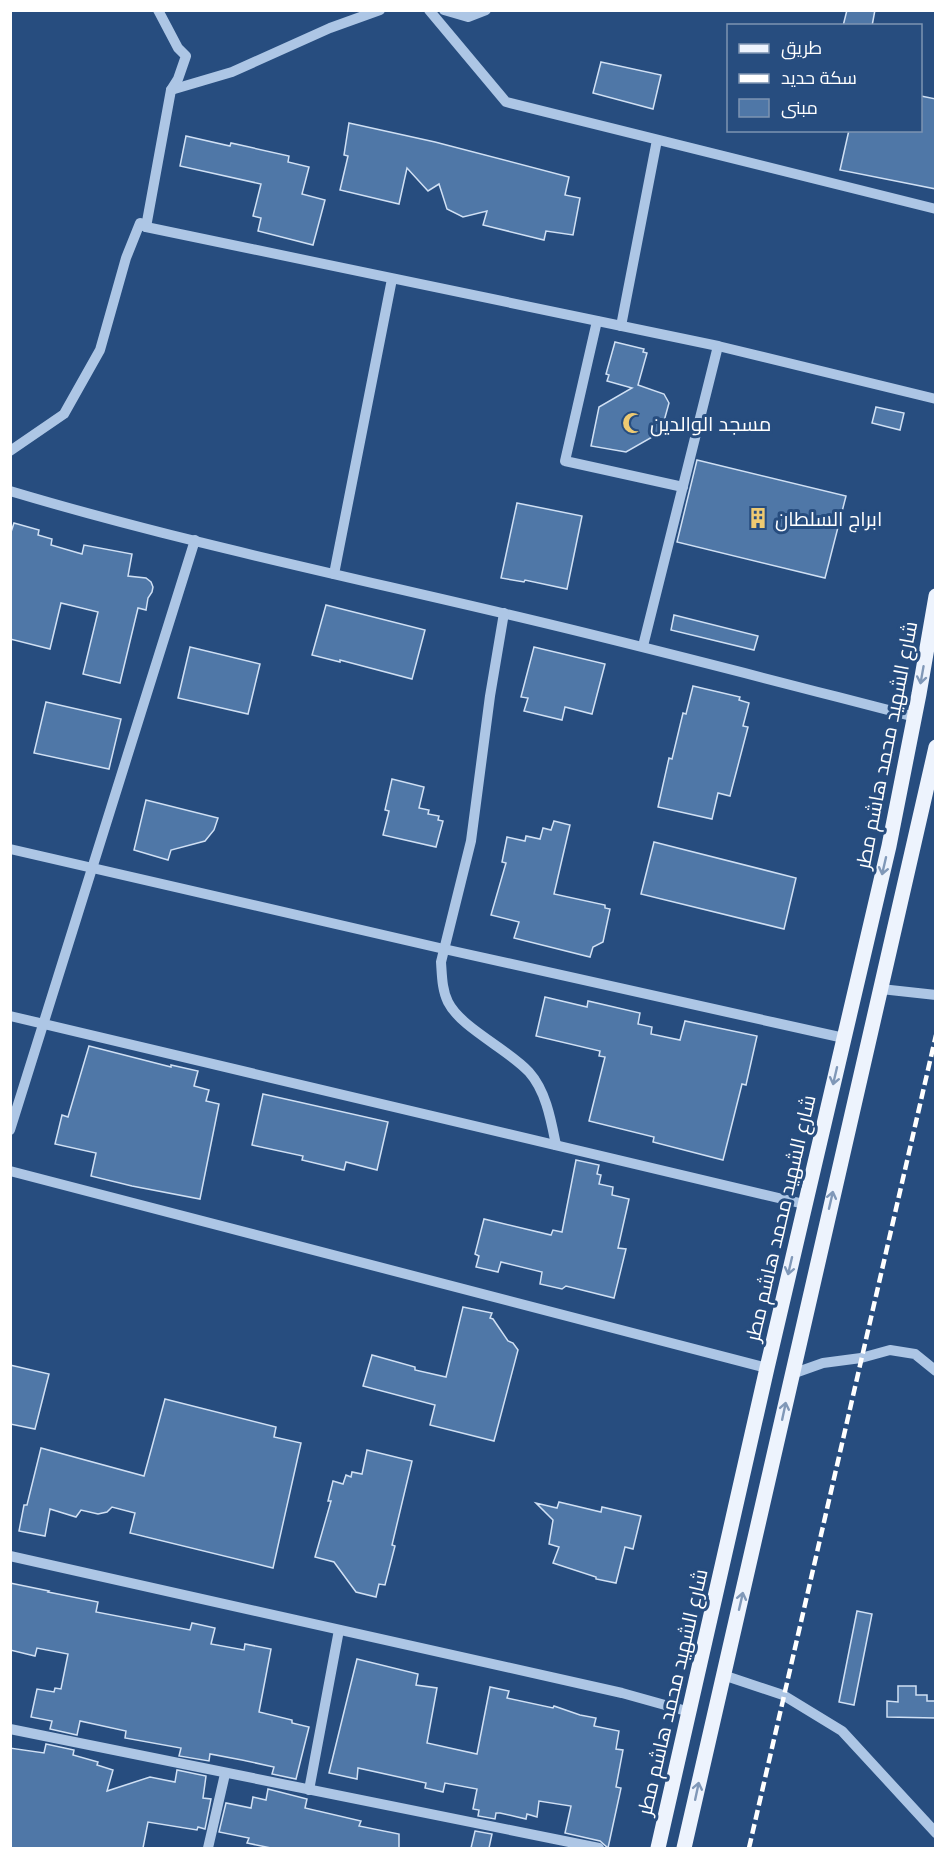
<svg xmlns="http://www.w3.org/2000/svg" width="946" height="1859" viewBox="0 0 946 1859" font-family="'Noto Sans',Cairo,sans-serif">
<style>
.building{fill:#4f77a7;stroke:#d0e0f4;stroke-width:1.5}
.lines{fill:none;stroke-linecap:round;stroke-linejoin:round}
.minor{stroke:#adc6e5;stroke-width:10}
.major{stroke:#edf3fd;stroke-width:15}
.rail{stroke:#fff;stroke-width:4.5;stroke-dasharray:10 4.5;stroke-linecap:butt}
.oneway{stroke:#8098b8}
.labels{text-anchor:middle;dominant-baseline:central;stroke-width:6;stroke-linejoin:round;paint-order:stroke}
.poi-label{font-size:20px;fill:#fff;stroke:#274d7f;text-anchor:start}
.street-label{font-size:20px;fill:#fff;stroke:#274d7f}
</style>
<rect width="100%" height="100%" fill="#274d7f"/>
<g class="building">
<path d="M847,10H875L872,26H843Z"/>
<path d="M601,62L661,75L653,109L593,93Z"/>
<path d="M921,96L936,99V189L840,170L849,130H921Z"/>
<path d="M349,123L435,142L569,177L565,195L580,198L573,235L546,231L544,240L483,225L487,211L463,217L447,209L439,184L428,191L407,168L399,204L340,190L348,156L344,155Z"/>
<path d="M186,136L230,146L231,143L289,156L288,162L309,167L302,194L325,200L313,245L258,231L261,218L253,216L261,184L180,166Z"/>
<path d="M615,342L644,349L643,352L647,353L638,385L664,394L669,403L661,432L626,452L591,446L599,407L632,388L607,381L609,375L606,374Z"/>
<path d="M876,407L904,413L900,430L872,423Z"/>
<path d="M697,460L846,496L825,578L677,542Z"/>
<path d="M517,503L582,516L567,589L525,580L524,582L501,578Z"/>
<path d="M14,523L39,530L38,535L52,539L51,545L82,554L84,545L132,554L128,576L146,578L151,582L153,587L152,592L148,598L146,610L138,608L120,683L83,674L98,612L61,603L50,649L10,639V535Z"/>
<path d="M326,605L425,630L412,679L340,660V662L312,655Z"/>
<path d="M674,615L758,636L754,650L671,630Z"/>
<path d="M190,647L260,664L248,714L178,698Z"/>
<path d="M534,647L605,664L592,714L565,707L562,720L524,711L528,698L521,697Z"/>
<path d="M693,686L740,697L739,700L749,703L743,726L748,727L730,796L718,793L712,819L658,807L669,758L672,759L683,713L686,714Z"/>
<path d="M46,702L121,719L109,769L34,753Z"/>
<path d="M392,779L424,787L419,808L429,810L428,814L439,816L438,820L443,821L436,847L383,835L389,811L385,810Z"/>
<path d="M146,800L218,818L214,830L205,841L171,850L168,860L134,850Z"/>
<path d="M554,821L570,825L554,894L605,905V908L610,909L603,942L593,947L590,957L514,938L519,922L491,915L506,863L502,862L507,837L525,841L526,836L540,839L543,828L551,830Z"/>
<path d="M654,842L796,878L784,929L641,894Z"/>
<path d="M545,997L587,1007L588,1001L640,1013L638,1024L652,1027L651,1034L680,1040L685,1021L757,1036L746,1085L742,1084L723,1160L653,1142L654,1137L589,1121L605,1057L599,1056L600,1051L536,1036Z"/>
<path d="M89,1046L171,1067V1065L198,1071L194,1086L209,1090L206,1101L219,1104L200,1199L132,1186L91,1176L96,1153L55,1144L62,1115L68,1117Z"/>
<path d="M263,1094L388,1122L377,1170L346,1162L344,1170L302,1160L303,1156L252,1145Z"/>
<path d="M576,1160L599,1165L597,1174L601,1175L599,1184L613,1187L612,1195L629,1199L618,1248L626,1249L614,1298L566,1286L562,1289L540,1284L542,1272L501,1262L498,1272L476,1267L479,1256L475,1254L484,1219L551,1235L553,1230L562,1232Z"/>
<path d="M463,1307L492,1313L490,1318L493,1319L508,1341L513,1343L518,1350L494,1441L430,1425L435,1405L363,1386L372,1355L415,1367V1370L446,1377Z"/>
<path d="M10,1365L49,1374L35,1429L10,1424Z"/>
<path d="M165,1399L276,1427L274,1437L301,1443L273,1568L130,1533L135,1513L112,1507L107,1512L98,1514L81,1510L76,1517L50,1509L45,1536L19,1531L24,1505H27L41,1448L144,1476Z"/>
<path d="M367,1450L412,1461L392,1545L395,1546L385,1585L379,1584L376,1597L356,1592L334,1562L315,1557L331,1501H328L333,1481L343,1484L346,1475L351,1477L352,1472L362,1474Z"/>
<path d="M559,1502L601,1512L602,1507L641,1516L633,1549L625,1547L616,1583L596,1579V1577L553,1563L559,1547L549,1544L553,1520L536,1503L557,1508Z"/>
<path d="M10,1583L49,1591L48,1592L98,1602L96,1612L190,1630L192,1623L215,1628L211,1644L244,1650L245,1644L271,1649L259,1712L292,1720V1723L309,1727L296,1779L272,1774L274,1767L242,1760L210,1754L209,1761L179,1756L181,1748L125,1738L126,1731L80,1721L77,1735L50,1729L52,1721L31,1717L37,1689L54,1692L55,1688L61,1689L68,1654L37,1648L35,1656L10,1650Z"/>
<path d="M857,1611L872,1614L854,1705L839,1702Z"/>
<path d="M357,1659L418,1674L416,1685L437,1688L427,1743L477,1754L490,1687L509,1691L507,1698L553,1708L554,1706L580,1715L596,1718L594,1726L619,1731L616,1749L623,1750L616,1787L621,1788L608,1848L600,1841L565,1833L571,1806L539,1801L537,1817L527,1814L526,1819L500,1813H496L495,1819L478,1816L479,1810L473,1809L477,1789L445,1783L443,1792L425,1788L426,1783L358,1768L357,1779L329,1773Z"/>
<path d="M898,1686H916V1695H927V1701H936V1718L887,1717V1701L898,1702Z"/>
<path d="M46,1744L74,1750L73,1755L98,1762L97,1765L113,1770L107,1791L150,1777L175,1782L177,1770L206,1776L203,1798L211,1799L205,1829L198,1827L197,1830L148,1822L143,1848H10V1748L44,1753Z"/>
<path d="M268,1789L307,1799L305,1808L361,1821L359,1826L399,1834V1848H271L247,1843L249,1838L219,1832L226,1803L251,1808L253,1797L266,1800Z"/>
<path d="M475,1831L492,1834L489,1848H471Z"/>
</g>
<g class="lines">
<g class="minor">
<path d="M429,10L506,102L936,209"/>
<path d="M444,10L468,17L486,10"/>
<path d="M171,90L232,72L330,28L380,10"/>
<path d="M146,227L718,346L936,399"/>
<path d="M597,321L565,461L683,487"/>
<path d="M621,326L657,140"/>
<path d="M10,451L64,414L100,350L126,258L140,223L146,227L171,90L178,79L186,56L178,48L158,10"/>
<path d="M10,491C174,540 341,575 506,614C643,646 779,682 915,717"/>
<path d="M334,574L392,279"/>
<path d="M504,613L490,696L471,841L441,962C442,976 442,990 448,1002C461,1028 508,1049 529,1072C546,1091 551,1120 556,1145"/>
<path d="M643,646L718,346"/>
<path d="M10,849L444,949L844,1038"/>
<path d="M881,989L936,995"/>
<path d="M10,1016L804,1204"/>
<path d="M10,1130L195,540"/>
<path d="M10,1171L767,1368"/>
<path d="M792,1374L823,1363L861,1358L890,1350L915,1354L936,1371"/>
<path d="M10,1556L622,1693L690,1712"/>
<path d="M723,1675L783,1695L842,1731L936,1833"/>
<path d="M10,1729L599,1848"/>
<path d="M309,1790L339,1630"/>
<path d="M208,1848L225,1774"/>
</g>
<g class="major">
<path d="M658,1848L767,1368L889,846L919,694L936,596"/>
<path d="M684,1848L936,747"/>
</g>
<path class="rail" d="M749,1848L936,1035"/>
</g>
<defs><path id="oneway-shaft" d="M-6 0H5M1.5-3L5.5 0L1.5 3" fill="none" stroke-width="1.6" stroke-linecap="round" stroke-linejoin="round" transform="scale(1.5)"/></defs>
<g class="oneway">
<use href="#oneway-shaft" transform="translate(922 675) rotate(100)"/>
<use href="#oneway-shaft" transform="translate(884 866) rotate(103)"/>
<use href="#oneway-shaft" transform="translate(835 1076) rotate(103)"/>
<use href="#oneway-shaft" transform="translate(831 1200) rotate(-77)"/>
<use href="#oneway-shaft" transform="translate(790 1266) rotate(103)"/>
<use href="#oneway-shaft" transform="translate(784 1411) rotate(-78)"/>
<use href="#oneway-shaft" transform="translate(741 1601) rotate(-77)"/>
<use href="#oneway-shaft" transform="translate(697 1791) rotate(-78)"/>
</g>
<defs>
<symbol id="mosque-bare" viewBox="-9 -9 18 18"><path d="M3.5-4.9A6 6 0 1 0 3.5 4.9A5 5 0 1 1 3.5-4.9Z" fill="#eeca72" stroke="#274d7f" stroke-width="2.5" paint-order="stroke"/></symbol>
<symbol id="building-bare" viewBox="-9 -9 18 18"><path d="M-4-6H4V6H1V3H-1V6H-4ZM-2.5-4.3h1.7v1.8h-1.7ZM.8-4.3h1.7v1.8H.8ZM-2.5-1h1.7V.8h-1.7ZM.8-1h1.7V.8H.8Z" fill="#eeca72" stroke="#274d7f" stroke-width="2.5" paint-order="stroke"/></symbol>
</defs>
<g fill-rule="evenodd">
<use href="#mosque-bare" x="618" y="408" width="30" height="30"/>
<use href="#building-bare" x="743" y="503" width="30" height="30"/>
</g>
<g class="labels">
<g class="poi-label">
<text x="650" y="423">مسجد الوالدين</text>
<text x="775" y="518">ابراج السلطان</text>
</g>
<g class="street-label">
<text transform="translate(886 745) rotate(-79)">شارع الشهيد محمد هاشم مطر</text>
<text transform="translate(780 1218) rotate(-77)">شارع الشهيد محمد هاشم مطر</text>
<text transform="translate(672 1692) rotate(-77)">شارع الشهيد محمد هاشم مطر</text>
</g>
</g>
<rect width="946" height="1859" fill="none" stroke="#ffffff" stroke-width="24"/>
<rect x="727" y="24" width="195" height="108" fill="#274d7f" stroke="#7d94b2" stroke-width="1.5"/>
<rect x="739" y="44" width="30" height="9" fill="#edf3fd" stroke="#7d94b2" stroke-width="1.5"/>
<text x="781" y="54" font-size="18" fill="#ffffff">طريق</text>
<rect x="739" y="74" width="30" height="9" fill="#ffffff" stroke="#7d94b2" stroke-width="1.5"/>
<text x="781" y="84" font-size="18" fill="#ffffff">سكة حديد</text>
<rect x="739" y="99" width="30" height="18" fill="#4f77a7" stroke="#7d94b2" stroke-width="1.5"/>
<text x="781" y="114" font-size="18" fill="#ffffff">مبنى</text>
</svg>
